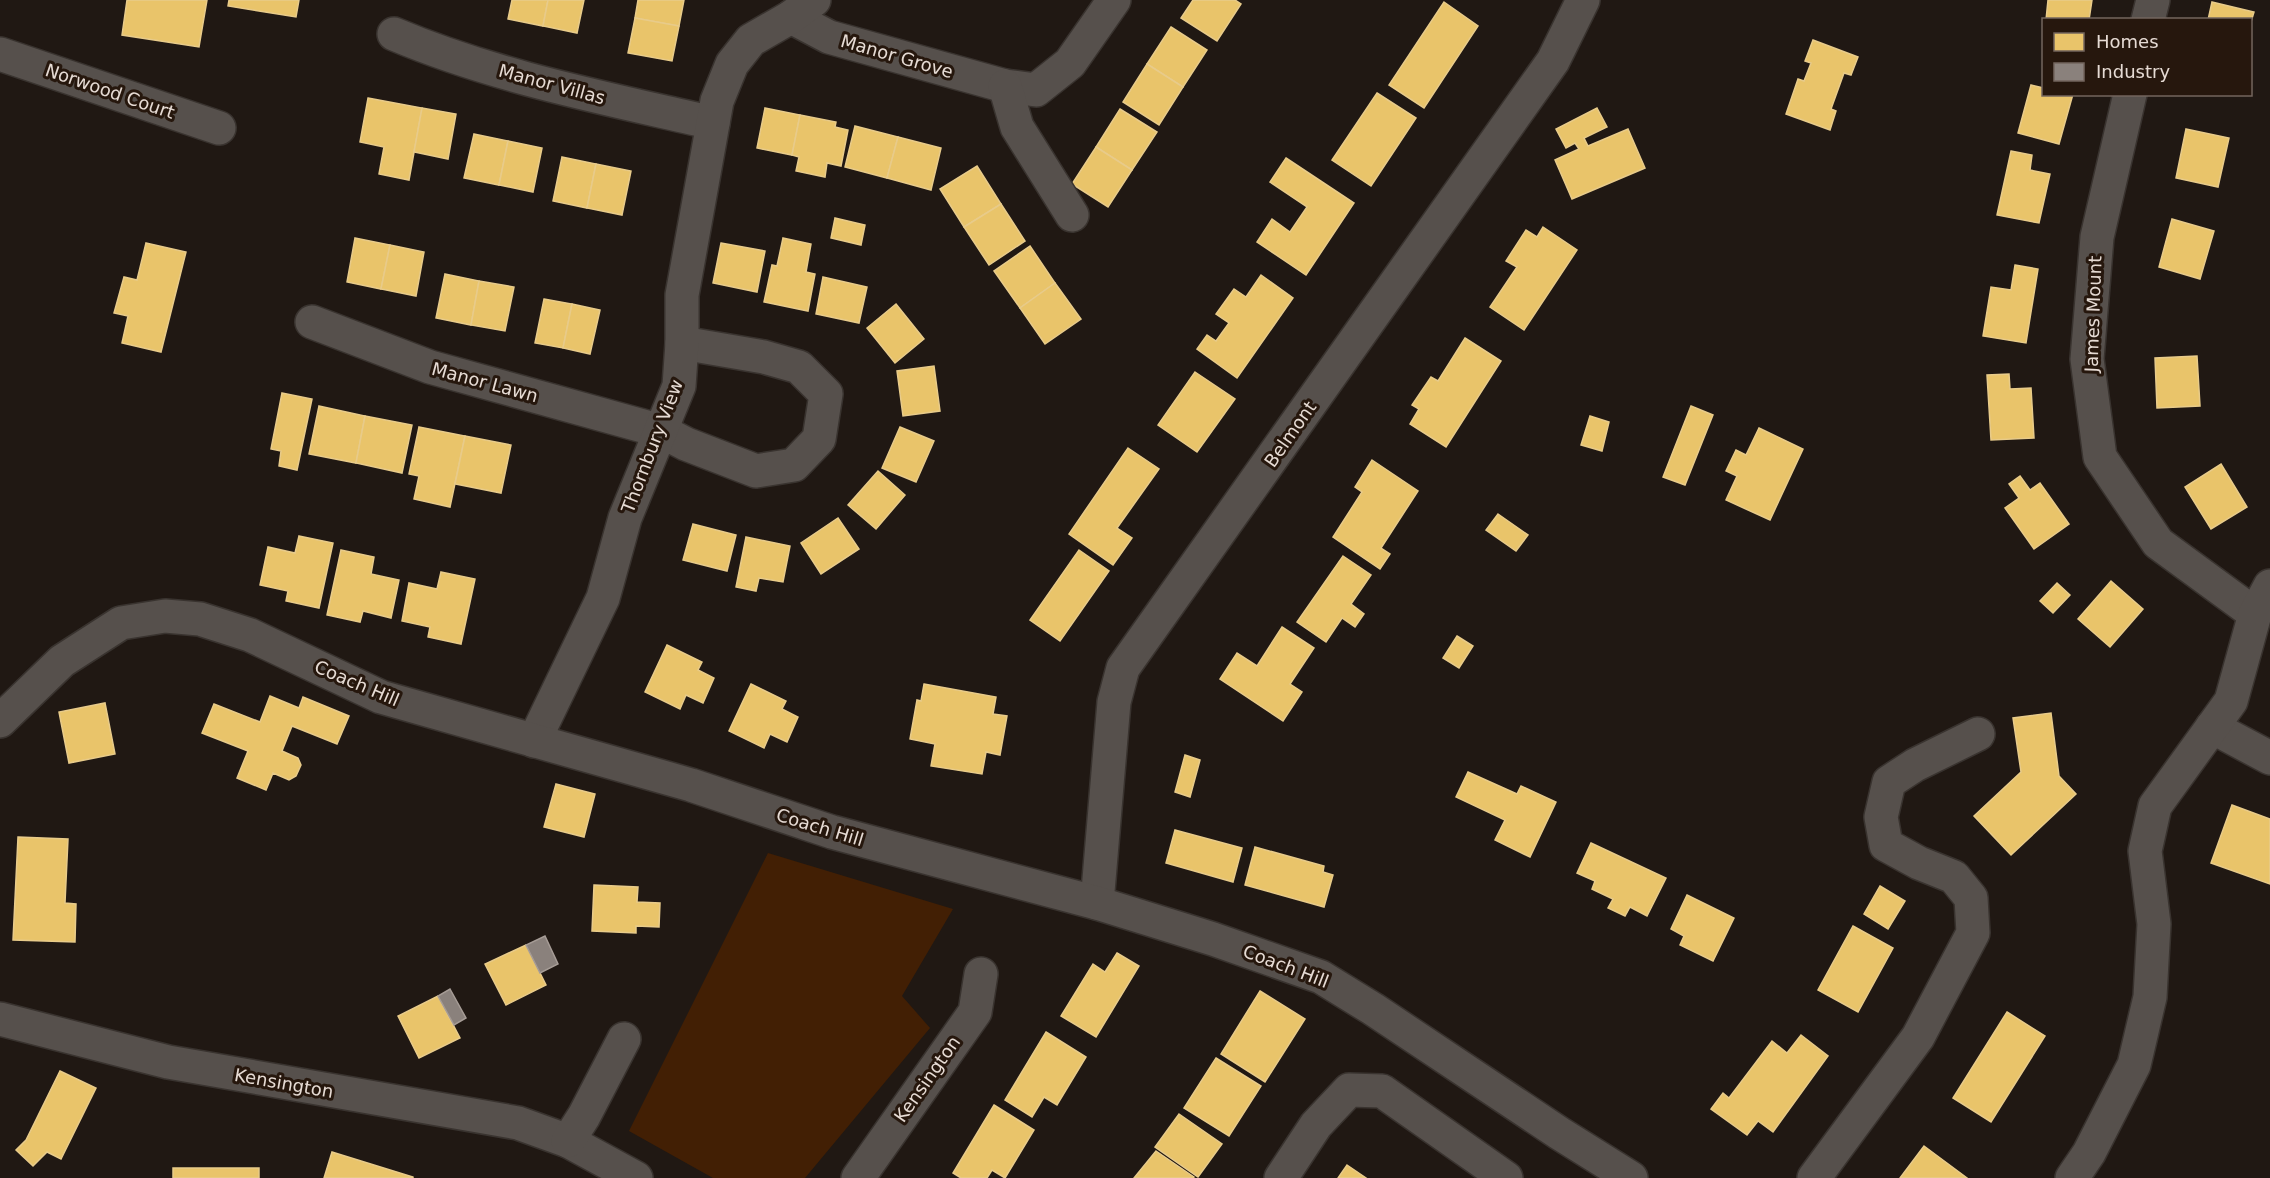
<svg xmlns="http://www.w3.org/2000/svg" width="2270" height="1178" viewBox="0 0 2270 1178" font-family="'DejaVu Sans',sans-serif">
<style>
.green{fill:#421f04}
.homes{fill:#e9c46a;stroke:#e8cb8a;stroke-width:1.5}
.industry{fill:#8a817c;stroke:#a69c96;stroke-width:1.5}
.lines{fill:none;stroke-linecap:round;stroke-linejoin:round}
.street-casing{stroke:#39332f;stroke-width:36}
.secondary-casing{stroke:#39332f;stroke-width:36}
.street{stroke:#56504c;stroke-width:33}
.secondary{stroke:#56504c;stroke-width:33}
.labels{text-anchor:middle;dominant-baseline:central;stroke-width:6;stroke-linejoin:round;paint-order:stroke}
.street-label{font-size:18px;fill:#e6dbd4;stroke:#26170d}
</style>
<rect width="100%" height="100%" fill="#201813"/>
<path class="green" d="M768,853L953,909L902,996L930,1028L805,1178H713L629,1131Z"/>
<g class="homes">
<path d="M127,0H207L199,47L122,35Z"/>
<path d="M229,0H299L296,17L228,6Z"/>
<path d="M512,0H548L543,26L508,19Z"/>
<path d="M548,0H584L577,33L543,26Z"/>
<path d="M638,0H684L679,26L635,18Z"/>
<path d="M1193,0H1235L1241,4L1217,41L1181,18Z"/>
<path d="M2048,0H2092L2089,20H2046Z"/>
<path d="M1444,2L1478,26L1424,108L1389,85Z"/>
<path d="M2212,2L2254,12L2250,25V20H2208Z"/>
<path d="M635,18L679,26L672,61L628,53Z"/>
<path d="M1171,27L1207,50L1183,87L1147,64Z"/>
<path d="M1813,40L1858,57L1851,75L1844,73L1831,109L1836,111L1830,130L1786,114L1798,79L1804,81L1811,63L1805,61Z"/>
<path d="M1147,64L1183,87L1159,125L1123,102Z"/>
<path d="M2031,85L2044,88V94H2073L2059,144L2018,133Z"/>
<path d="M1377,93L1416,118L1371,186L1332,160Z"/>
<path d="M368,98L422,108L409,180L379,174L384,147L360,142Z"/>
<path d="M422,108L456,114L448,159L414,152Z"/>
<path d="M765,108L800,115L792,155L757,148Z"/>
<path d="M1597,108L1607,127L1584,138L1588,146L1628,129L1645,168L1572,199L1555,160L1579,149L1575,143L1566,148L1556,129Z"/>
<path d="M1120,109L1157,132L1132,170L1096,147Z"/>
<path d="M800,115L836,122L835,127L848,130L841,166L827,163L825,177L796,171L799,157L792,155Z"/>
<path d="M855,126L898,137L887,178L845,167Z"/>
<path d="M2186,129L2229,138L2218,187L2176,178Z"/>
<path d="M474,134L508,141L499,185L464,178Z"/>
<path d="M898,137L941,148L931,190L887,178Z"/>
<path d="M508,141L542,148L533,192L499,185Z"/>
<path d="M1096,147L1132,170L1108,207L1072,184Z"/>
<path d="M2011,151L2032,155L2030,170L2050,174L2039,223L1997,215Z"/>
<path d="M562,157L596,164L587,208L553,201Z"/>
<path d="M1286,158L1354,203L1306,275L1257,242L1272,219L1290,232L1307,207L1270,182Z"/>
<path d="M596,164L631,171L622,215L587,208Z"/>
<path d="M977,166L1001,204L964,227L940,189Z"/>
<path d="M1001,204L1025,241L989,265L964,227Z"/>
<path d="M835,218L865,225L861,245L831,238Z"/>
<path d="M2172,219L2214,231L2200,279L2159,267Z"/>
<path d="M1543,227L1577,250L1524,330L1490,307L1517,267L1506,261L1526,230L1537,237Z"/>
<path d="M355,238L390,245L381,289L347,282Z"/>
<path d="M783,238L811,244L806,272L815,274L808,311L764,302L772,265L777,266Z"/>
<path d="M146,243L186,252L161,352L122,343L128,316L114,313L124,277L137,280Z"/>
<path d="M721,243L765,251L757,292L713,283Z"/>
<path d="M390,245L424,252L416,296L381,289Z"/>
<path d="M1030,246L1055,283L1020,308L994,271Z"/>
<path d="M2015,265L2038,269L2026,343L1983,336L1991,287L2011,290Z"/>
<path d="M445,274L479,281L471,325L436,318Z"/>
<path d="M1261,275L1293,298L1237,378L1197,349L1207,335L1216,341L1229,323L1216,314L1234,289L1246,297Z"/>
<path d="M823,277L867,287L859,323L816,314Z"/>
<path d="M479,281L514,287L505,331L471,325Z"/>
<path d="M1055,283L1081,319L1045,344L1020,308Z"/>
<path d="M544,299L572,304L563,348L535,343Z"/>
<path d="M572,304L600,310L590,354L563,348Z"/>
<path d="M896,304L924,339L895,363L867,328Z"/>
<path d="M1465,338L1501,361L1446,447L1410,424L1419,409L1412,405L1431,377L1438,381Z"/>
<path d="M2197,356L2200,406L2157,408L2155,358Z"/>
<path d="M934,366L940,411L903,416L897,371Z"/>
<path d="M1195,372L1235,399L1197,452L1158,425Z"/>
<path d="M2009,374L2010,389L2031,388L2034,438L1991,440L1987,375Z"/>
<path d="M282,393L312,399L297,470L279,466L281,451L271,449Z"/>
<path d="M319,406L365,416L356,463L309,454Z"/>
<path d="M1691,406L1713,415L1685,485L1663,477Z"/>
<path d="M365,416L412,425L402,473L356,463Z"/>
<path d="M1590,416L1609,422L1602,451L1581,445Z"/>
<path d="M419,427L465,436L450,507L414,499L419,476L409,474Z"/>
<path d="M900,427L934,441L916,482L882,468Z"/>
<path d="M1759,428L1803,449L1770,520L1726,500L1737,476L1726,471L1736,450L1746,455Z"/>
<path d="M465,436L511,445L501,493L455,484Z"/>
<path d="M1128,448L1159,469L1117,528L1132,538L1113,565L1069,534Z"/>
<path d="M1372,460L1418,491L1381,548L1390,554L1380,569L1333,537L1362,492L1355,487Z"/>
<path d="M2221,464L2247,507L2211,529L2185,487Z"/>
<path d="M878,471L905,495L876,529L848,505Z"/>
<path d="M2020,476L2030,490L2040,483L2069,524L2034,549L2005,508L2019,498L2009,484Z"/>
<path d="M1498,514L1528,535L1516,551L1486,530Z"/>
<path d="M838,518L859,549L821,574L801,543Z"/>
<path d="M693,524L736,535L727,571L683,560Z"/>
<path d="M299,536L333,543L319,608L286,601L288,591L260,585L268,547L295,553Z"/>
<path d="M746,537L790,546L783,582L759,578L756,591L736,587Z"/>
<path d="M341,550L374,557L371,574L399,580L391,618L363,611L360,622L327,615Z"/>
<path d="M1079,550L1109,571L1060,641L1030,620Z"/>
<path d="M1343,556L1371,575L1351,604L1364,614L1355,627L1342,618L1326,642L1297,622Z"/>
<path d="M441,572L475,579L461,644L428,637L430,627L402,621L409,583L437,589Z"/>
<path d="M2111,581L2143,609L2110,647L2078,619Z"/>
<path d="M2057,583L2070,595L2053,613L2040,601Z"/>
<path d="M1282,627L1314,648L1290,684L1302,692L1283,721L1220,679L1237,653L1257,666Z"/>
<path d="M1457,636L1473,646L1459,668L1443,658Z"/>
<path d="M667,645L702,662L698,670L714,678L703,703L686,695L680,709L645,692Z"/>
<path d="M751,684L786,701L782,709L798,717L787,742L770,734L764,748L729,731Z"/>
<path d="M924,684L996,697L993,714L1007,716L1000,755L986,752L982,774L931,766L935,744L910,739L917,700L921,701Z"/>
<path d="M270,696L299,708L303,697L349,716L337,744L292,726L282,751L298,758L301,765L296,776L289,780L273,773L266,790L237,778L248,751L202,733L214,704L260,722Z"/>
<path d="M105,703L115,754L69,763L59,712Z"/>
<path d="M2051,713L2059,776L2076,794L2011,855L1974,816L2021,772L2013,718Z"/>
<path d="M1185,755L1200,760L1190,797L1175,792Z"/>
<path d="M1468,772L1517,794L1521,786L1556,802L1530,857L1495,840L1505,820L1456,797Z"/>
<path d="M556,784L595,794L584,837L544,827Z"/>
<path d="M2232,805L2270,819V884L2211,863Z"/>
<path d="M1175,830L1242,848L1233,882L1166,863Z"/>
<path d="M18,837L68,839L65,903L76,904L75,942L13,940Z"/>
<path d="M1591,843L1666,878L1647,916L1630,907L1625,916L1608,908L1613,899L1592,889L1595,881L1577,873Z"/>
<path d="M1255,847L1324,866L1323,872L1333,875L1324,907L1245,885Z"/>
<path d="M594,885L638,887L637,902L660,903L659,927L636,926V933L592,931Z"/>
<path d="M1880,886L1905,901L1888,929L1864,914Z"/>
<path d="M1687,895L1734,918L1713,961L1680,945L1684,936L1671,929Z"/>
<path d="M1853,926L1893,948L1858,1012L1818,990Z"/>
<path d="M526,945L546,985L506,1005L485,964Z"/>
<path d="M1117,953L1139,966L1096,1037L1061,1016L1093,964L1105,972Z"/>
<path d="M1260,991L1305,1019L1265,1082L1221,1054Z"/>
<path d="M438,996L460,1038L419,1058L398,1016Z"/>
<path d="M2007,1012L2045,1036L1991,1122L1953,1098Z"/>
<path d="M1046,1032L1086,1057L1057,1105L1044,1097L1032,1117L1005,1100Z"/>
<path d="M1801,1035L1828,1056L1773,1132L1758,1121L1747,1135L1711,1109L1723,1093L1729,1098L1772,1041L1787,1053Z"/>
<path d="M1216,1058L1261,1086L1229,1136L1184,1108Z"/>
<path d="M60,1071L96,1088L61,1159L47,1152L33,1166L16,1150L26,1140Z"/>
<path d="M994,1105L1034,1130L1005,1178L992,1170L987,1178H961L953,1173Z"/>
<path d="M1179,1114L1222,1144L1198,1177L1155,1147Z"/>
<path d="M1924,1146L1967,1178H1900Z"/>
<path d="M1156,1151L1194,1177L1193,1178H1134Z"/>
<path d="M332,1152L413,1177V1178H324Z"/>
<path d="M1347,1165L1366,1178H1338Z"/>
<rect x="173" y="1168" width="86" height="10"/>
</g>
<g class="industry">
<path d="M545,936L558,964L540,973L526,945Z"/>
<path d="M450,989L466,1018L454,1025L438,996Z"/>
</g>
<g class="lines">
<defs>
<g id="street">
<path d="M791,17L829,37L1005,86L1036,90L1070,63L1114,0"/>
<path d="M2148,20L2153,0"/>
<path d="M394,34C496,77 605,98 713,123"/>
<path d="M0,54L219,128"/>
<path d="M1005,86L1017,127L1072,215"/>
<path d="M2130,94L2097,237L2087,359L2100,457L2158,543L2255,614"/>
<path d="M312,322L430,367L661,431L686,444L756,471L794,465L819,439L826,394L799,367L764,357L682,343"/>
<path d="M2212,727L2270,758"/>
<path d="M534,741L603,598L625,518L679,386L682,343V295L717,101L732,64L751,40L791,17L814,0"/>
<path d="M1097,903L1114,702L1123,668L1553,61L1583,0"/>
<path d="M0,1019L168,1062L518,1123L568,1141L636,1178"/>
<path d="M568,1141L584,1116L624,1039"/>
<path d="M858,1178L975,1012L981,974"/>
<path d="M1281,1178L1316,1125L1349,1090L1382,1091L1506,1178"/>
<path d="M1814,1178L1918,1037L1973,933L1971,898L1954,877L1919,863L1886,845L1881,817L1889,782L1915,765L1978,734"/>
<path d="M2072,1178L2089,1153L2134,1065L2150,997L2154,924L2145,851L2155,806L2231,701L2255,614L2270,586"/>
</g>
<path id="secondary" d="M0,721L62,661L121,623L165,616L200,619L250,635L381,697L691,785L832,832L1097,903L1213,939L1321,977L1373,1009L1559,1133L1631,1178"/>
</defs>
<use href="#street" class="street-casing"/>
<use href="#secondary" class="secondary-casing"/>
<use href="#street" class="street"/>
<use href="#secondary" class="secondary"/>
</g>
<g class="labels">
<g class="street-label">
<text transform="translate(897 56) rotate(16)">Manor Grove</text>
<text transform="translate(552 84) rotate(15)">Manor Villas</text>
<text transform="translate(110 91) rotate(19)">Norwood Court</text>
<text transform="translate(2093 314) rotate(-88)">James Mount</text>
<text transform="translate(485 382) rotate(15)">Manor Lawn</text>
<text transform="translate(1290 434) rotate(-55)">Belmont</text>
<text transform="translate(652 446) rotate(-69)">Thornbury View</text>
<text transform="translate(357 683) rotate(23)">Coach Hill</text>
<text transform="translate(820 827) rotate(17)">Coach Hill</text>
<text transform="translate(1286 966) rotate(21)">Coach Hill</text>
<text transform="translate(927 1079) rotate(-55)">Kensington</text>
<text transform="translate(284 1083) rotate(10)">Kensington</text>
</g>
</g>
<rect x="2042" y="18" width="210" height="78" fill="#26170d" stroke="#73655d" stroke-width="1.5"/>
<rect x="2054" y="33" width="30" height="18" fill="#e9c46a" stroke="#73655d" stroke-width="1.5"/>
<text x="2096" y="48" font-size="18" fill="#e6dbd4">Homes</text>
<rect x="2054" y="63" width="30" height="18" fill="#8a817c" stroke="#73655d" stroke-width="1.5"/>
<text x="2096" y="78" font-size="18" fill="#e6dbd4">Industry</text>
</svg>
